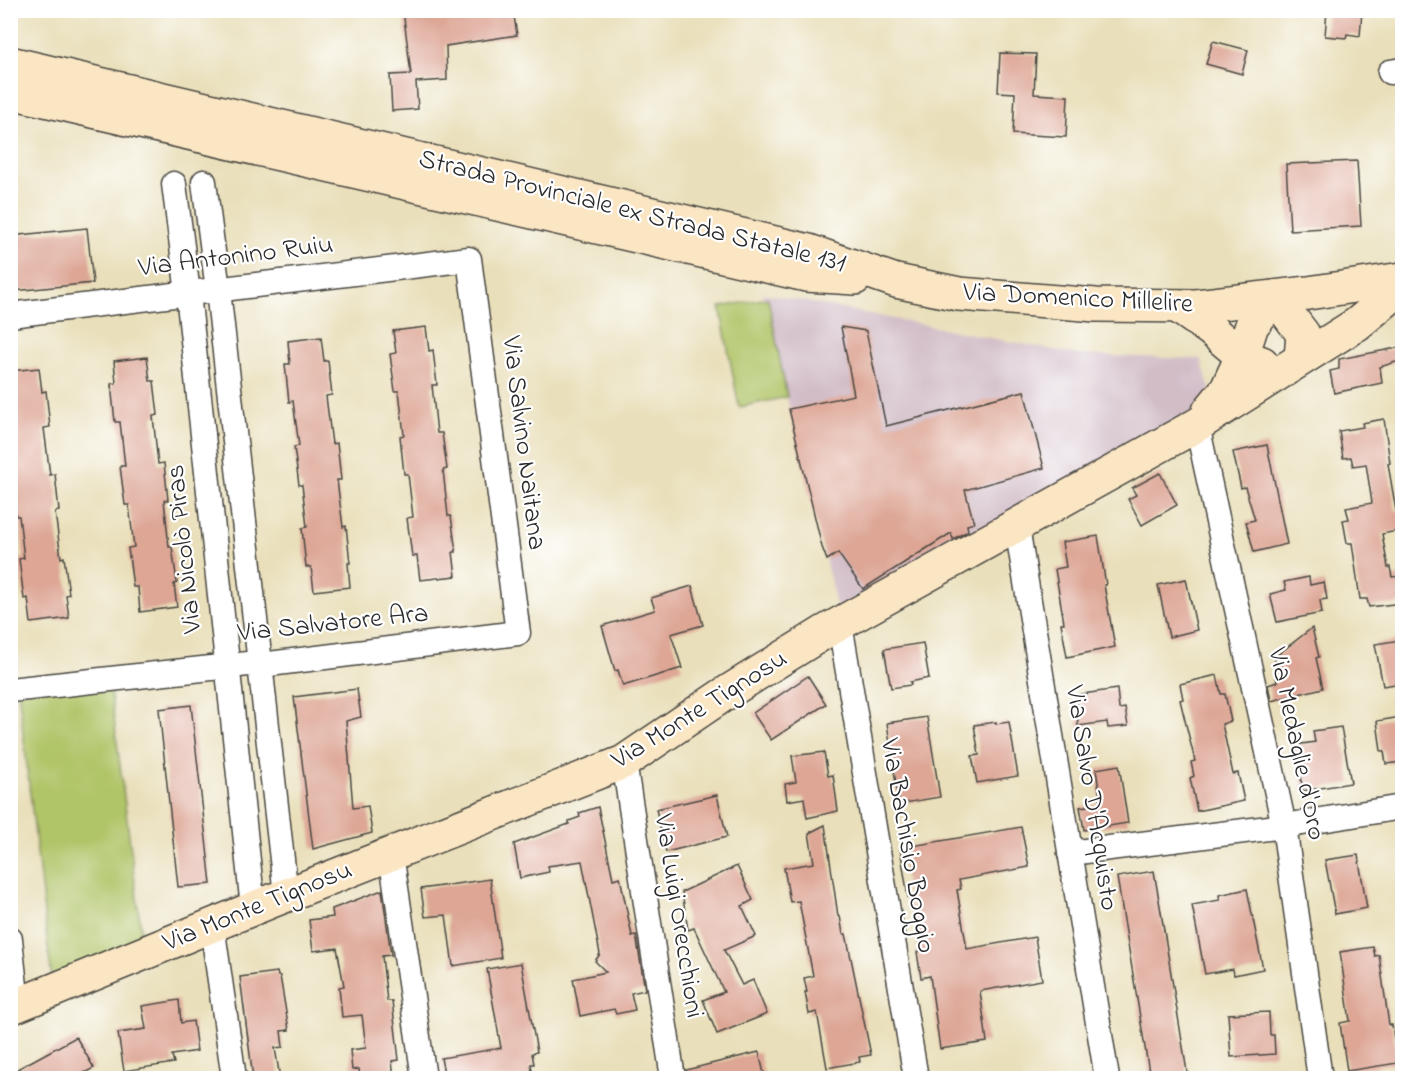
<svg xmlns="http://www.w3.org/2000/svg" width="1413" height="1089" viewBox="0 0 1413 1089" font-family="'Indie Flower',sans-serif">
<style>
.industrial{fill:#d2bdc7}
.green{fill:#b0c468;stroke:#6e784a;stroke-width:1.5}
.building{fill:#dda695}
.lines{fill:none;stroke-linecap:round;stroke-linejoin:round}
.street-casing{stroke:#484640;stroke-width:27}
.secondary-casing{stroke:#484640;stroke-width:36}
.street{stroke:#fff;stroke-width:24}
.secondary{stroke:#fbe6c4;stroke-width:33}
.labels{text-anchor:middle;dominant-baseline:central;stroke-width:4.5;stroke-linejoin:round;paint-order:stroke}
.street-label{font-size:27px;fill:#2b2b2b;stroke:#fff}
</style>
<rect width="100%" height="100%" fill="#fff"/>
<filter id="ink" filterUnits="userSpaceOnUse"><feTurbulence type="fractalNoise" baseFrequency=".0167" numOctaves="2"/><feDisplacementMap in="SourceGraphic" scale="12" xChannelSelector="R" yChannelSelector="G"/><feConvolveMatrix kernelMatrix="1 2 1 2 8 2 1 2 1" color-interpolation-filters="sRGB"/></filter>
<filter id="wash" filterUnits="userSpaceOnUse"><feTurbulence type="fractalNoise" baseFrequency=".008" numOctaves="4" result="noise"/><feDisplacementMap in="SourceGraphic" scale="24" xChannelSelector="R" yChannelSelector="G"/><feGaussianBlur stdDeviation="1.35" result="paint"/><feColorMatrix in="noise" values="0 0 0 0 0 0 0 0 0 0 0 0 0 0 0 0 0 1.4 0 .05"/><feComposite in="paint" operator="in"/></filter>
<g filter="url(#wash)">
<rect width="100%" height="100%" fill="#e9dfba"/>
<path class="industrial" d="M762,293L1079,355L1201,359L1214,403L837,609Z"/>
<g class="green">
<path d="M768,298L787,397L739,407L720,307Z"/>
<path d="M109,679L144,953L53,990L18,689Z"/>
</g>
<g id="blocks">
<g class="building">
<path d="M403,10H513L517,35L446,46L447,80L416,82L418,109L392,111L390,75L411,74Z"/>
<path d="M1327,10H1362L1360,36L1347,34L1346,38L1325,36Z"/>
<path d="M1213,41L1248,50L1242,74L1206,64Z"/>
<path d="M1000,53L1036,54L1034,94L1068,96L1066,137L1013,134L1015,93L998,92Z"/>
<path d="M1357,161L1361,226L1290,230L1286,164Z"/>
<path d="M87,228L93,283L14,291L10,236Z"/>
<path d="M426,327L429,351L433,350L437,385H432L437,433H442L447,469L443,470L448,516H451L456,552H453L456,576L420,580L417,556H412L407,518L413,517L408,474H404L400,436L404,435L399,391H395L390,354L396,353L393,331Z"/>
<path d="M841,327L866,331L886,426L1024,391L1044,468L965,490L974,523L967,525L968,531L953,539L951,533L863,589L838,553L827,560L822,547L789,409L854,395Z"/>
<path d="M321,337L324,361H328L332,395L326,396L332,444L337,443L341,480H337L343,527L346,526L350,563H348L350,587L314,591L311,567H306L302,528L307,527L302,485H299L294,447L299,446L293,401L289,402L285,364H290L288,341Z"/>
<path d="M1402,347V360L1380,367L1382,383L1334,393L1330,371L1339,369V359Z"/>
<path d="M147,357L150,381H154L158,415L153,416L158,464L164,463L168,500H164L169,547H172L177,583L174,584L177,607L140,612L138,587H133L128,548L134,547L129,505H125L120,466H125L120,422H115L111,384L116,383L114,361Z"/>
<path d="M39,368L42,392L46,391L50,427L44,428L50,475L55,474L59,511L55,512L61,558L64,557L69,594L66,595L69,618L31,623L28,598L24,599L19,559L24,558L19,516H16L11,477H16L10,431V371Z"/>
<path d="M1384,419L1390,463L1388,464L1396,511L1402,510V530L1382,534L1388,568L1390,567L1392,577L1402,576V603L1369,607L1367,599H1360L1352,543H1347L1343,520L1349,519L1346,508L1372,503L1366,464L1353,466L1351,457L1343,458L1339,431L1363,427L1362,423Z"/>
<path d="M1267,445L1287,544L1254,552L1246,522L1255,520L1245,487L1241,488L1233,452Z"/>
<path d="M1160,473L1177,505L1142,525L1128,499L1136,495L1132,488Z"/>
<path d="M1098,536L1106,585H1104L1115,647L1067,657L1061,623H1064L1055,569L1066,567L1062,542Z"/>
<path d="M1309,577L1310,585L1324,582L1327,599L1320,600L1322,613L1277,622L1270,594L1286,590L1284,582Z"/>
<path d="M1186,579L1197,630L1169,637L1158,585Z"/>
<path d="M692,586L703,625L671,634L682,668L623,686L618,670L615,671L602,626L655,610L651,598Z"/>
<path d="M1312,628L1319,657L1316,658L1323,688L1271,701L1268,685L1277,682L1274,665L1276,656Z"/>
<path d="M1400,640L1402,654V683L1383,686L1375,644Z"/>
<path d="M923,643L929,678L910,682L911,685L891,688L884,649Z"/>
<path d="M1217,675L1221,694H1225L1231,721L1222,724L1233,774L1238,773L1244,801L1197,811L1190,778L1194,776L1191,762L1195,761L1180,700L1183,699L1180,684Z"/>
<path d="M808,676L826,704L771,740L753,713Z"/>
<path d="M357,689L361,717L346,721L353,808L368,806L372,833L313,849L294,697Z"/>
<path d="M1117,689L1119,709L1125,708L1128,726L1108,728L1107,722L1078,726L1076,695Z"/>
<path d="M191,705L211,884L178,887L159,709Z"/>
<path d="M927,717L940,797L899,804L887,723Z"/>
<path d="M1401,717L1402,762L1386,764L1384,751H1381L1377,721Z"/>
<path d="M996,722V724L1009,722L1018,776L977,783L972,756L979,755L974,725Z"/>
<path d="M1341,727L1351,783L1303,791L1295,745L1315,742L1313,731Z"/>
<path d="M824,752L828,776L833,775L838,811L807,818L804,798L787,801L785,784L796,782L792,756Z"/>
<path d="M1119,765L1128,823L1084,830L1080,807L1101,804L1096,769Z"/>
<path d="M717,795L727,837L666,852L656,809Z"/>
<path d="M598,807L613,879L620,877L632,936L636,935L645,990L631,993L635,1010L616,1014L614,1009L580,1016L573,979L606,972L595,961L600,954L582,861L548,866L549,872L520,878L514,844L569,824V821L580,817L579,813Z"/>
<path d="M825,825L838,916H840L843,934H846L871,1055L859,1057L860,1062L827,1068L817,1012L809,1014L805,992H807L804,978L813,976L799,901L790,902L784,868L814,863L809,833Z"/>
<path d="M1021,827L1029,867L959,880L961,889L957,890L967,949L1035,937L1042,980L980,991L987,1042L940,1049L930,976L921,978L917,952L920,951L911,897H908L900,848Z"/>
<path d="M1358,855L1367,908L1335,914L1325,860Z"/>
<path d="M737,866L753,900L742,906L756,936L724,950L742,985L753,980L767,1014L717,1034L703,1000L724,992L694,928L688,930L682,892Z"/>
<path d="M1154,871L1161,912L1188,1078H1150L1117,877Z"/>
<path d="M490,879L501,958L453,966L446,915L425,917L421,889Z"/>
<path d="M1247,889L1263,969L1234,975L1233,969L1205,974L1192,905L1220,900L1219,895Z"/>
<path d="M382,890L391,955L382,956L387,1001H392L399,1060L392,1061L394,1078H360L359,1069L352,1070L350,1050L366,1048L362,1015L342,1017L339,987L344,986L337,948L313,951L309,920L333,917L332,909Z"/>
<path d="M1373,947L1375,956L1379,955L1389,1025H1392L1398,1063L1347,1071L1340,1023L1350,1021L1340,952Z"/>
<path d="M521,963L537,1052L532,1053L534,1064H531L533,1078H445L441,1058L501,1048L487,969Z"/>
<path d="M277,972L278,976H280L289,1030L281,1031L283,1047L275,1048L280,1078H253L240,977Z"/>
<path d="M179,1000L181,1023L193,1021L197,1051L172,1055L174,1063L124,1071L118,1033L146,1029L142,1006Z"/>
<path d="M1269,1012L1270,1035H1274L1275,1054L1231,1057L1228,1014Z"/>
<path d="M76,1037L94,1068L74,1078H10V1073Z"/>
<path d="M759,1052L765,1078H687L686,1070Z"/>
</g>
</g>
</g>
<g filter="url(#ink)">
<use href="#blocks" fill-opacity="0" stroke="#484640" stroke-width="1.5"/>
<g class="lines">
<defs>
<g id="street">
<path d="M1390,72L1402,70"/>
<path d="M204,182L218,290L286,895"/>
<path d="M174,184L188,293L253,908"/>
<path d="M10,315L469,259L518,633L261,665L248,664L10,690"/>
<path d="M1197,425L1284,826L1320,1078"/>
<path d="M1017,527L1107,1078"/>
<path d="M840,624L916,1078"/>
<path d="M624,762L673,1078"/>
<path d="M1070,853L1284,826L1402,807"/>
<path d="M391,854L424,1078"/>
<path d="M212,925L234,1078"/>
<path d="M10,939L17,1005"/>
</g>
<g id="secondary">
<path d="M10,63L809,251L896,281L959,294L1096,305L1196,306L1308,293L1402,279"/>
<path d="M10,92L806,275L855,278"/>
<path d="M1275,297L1303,334L1301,358"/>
<path d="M1177,306L1210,329L1242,356L1262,363"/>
<path d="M1209,411L1227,389L1242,356L1252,325L1275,297"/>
<path d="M10,1008L274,900L624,762L723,695L823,633L1197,425L1357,324L1402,287"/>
</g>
</defs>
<use href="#street" class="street-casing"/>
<use href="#secondary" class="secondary-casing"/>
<use href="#street" class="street"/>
<use href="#secondary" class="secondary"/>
</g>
</g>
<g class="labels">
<g class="street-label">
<text transform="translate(632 212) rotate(14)">Strada Provinciale ex Strada Statale 131</text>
<text transform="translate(236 257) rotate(-7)">Via Antonino Ruiu</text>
<text transform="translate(1078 299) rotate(3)">Via Domenico Millelire</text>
<text transform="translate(523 443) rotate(83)">Via Salvino Naitana</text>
<text transform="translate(185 549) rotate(-96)">Via Nicolò Piras</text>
<text transform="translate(333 624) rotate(-6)">Via Salvatore Ara</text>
<text transform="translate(700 710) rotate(-32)">Via Monte Tignosu</text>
<text transform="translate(1296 744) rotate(78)">Via Medaglie d'Oro</text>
<text transform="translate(1091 798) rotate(81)">Via Salvo D'Acquisto</text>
<text transform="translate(907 846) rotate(80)">Via Bachisio Boggio</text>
<text transform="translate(258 907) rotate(-22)">Via Monte Tignosu</text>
<text transform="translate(678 916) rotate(81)">Via Luigi Orecchioni</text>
</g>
</g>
<rect width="1413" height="1089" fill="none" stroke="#fff" stroke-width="36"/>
</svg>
